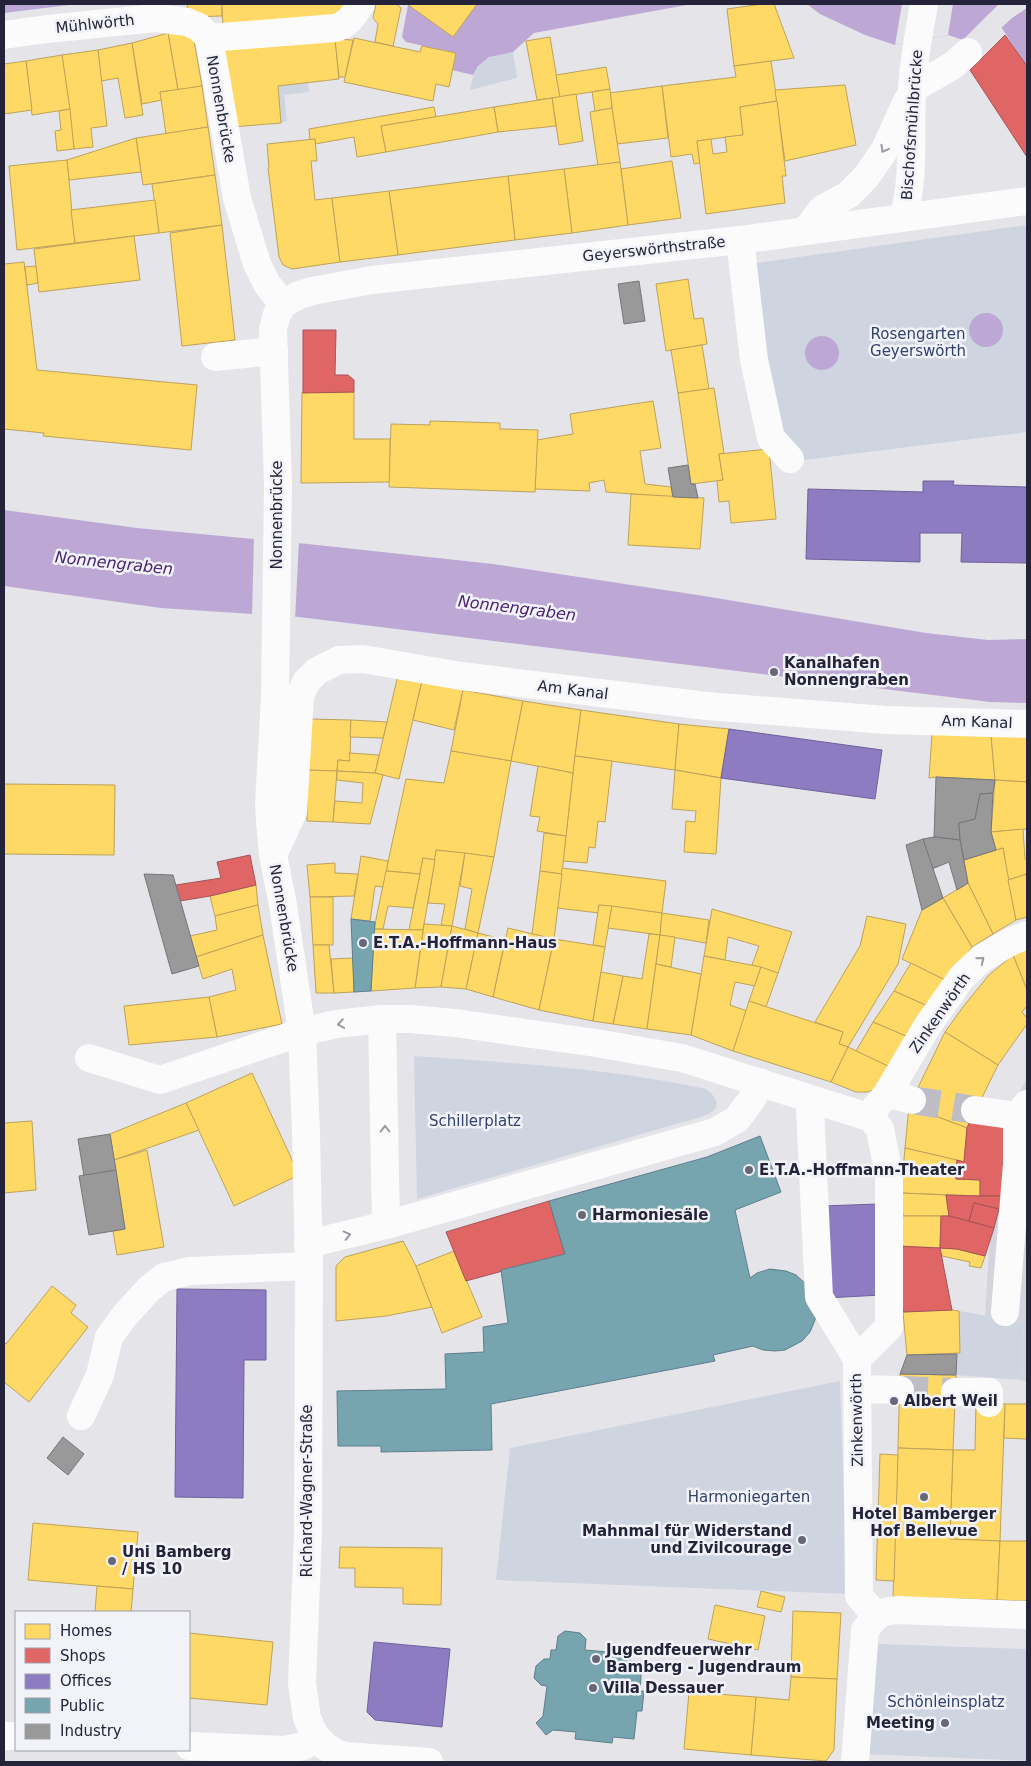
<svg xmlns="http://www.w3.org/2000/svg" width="1031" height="1766" viewBox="0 0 1031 1766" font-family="'DejaVu Sans',sans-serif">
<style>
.built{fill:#d4d4dc}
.green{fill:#ced5e1}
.water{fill:#bda8d5}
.pier{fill:#e4e4e9}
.homes{fill:#ffd966;stroke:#bea259}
.shops{fill:#e06666;stroke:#a85259}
.offices{fill:#8e7cc3;stroke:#6e619a}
.public{fill:#76a5af;stroke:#5e7e8c}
.industry{fill:#999;stroke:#76767c}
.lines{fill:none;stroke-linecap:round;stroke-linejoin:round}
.minor-tunnel{stroke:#bebdc6;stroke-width:28;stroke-dasharray:28 14;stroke-linecap:butt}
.minor{stroke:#fbfbfc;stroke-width:28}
.oneway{stroke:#9b9aa5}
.poi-dot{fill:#686777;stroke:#f2f3f8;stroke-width:2}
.labels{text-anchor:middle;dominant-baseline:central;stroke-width:5;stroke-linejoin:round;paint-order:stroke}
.street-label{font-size:15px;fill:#25233a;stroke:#f2f3f8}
.park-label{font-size:15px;fill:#31426e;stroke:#f2f3f8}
.poi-label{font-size:15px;font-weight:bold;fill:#25233a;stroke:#f2f3f8;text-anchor:start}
.water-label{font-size:16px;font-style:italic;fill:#492271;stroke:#f2f3f8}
</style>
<rect width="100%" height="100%" fill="#e4e4e9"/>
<path class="built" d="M1027,1078V1382L1020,1380L1024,1322L985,1315L996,1138Z"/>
<g class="green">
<path d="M513,52L517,78L470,90C476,59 484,57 513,52Z"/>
<path d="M308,83L309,92L284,95L287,121L281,123L278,86Z"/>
<path d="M1027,225V432L804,460L794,454L778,436L749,264Z"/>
<path d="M414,1056C511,1063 610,1068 706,1089C734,1111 701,1117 683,1122L417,1199Z"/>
<path d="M959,1311L1024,1322L1020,1380L956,1375L957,1354L960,1353Z"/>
<path d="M840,1381L847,1594L496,1580L510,1448Z"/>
<path d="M877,1644L1027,1649V1761L866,1754Z"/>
</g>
<g class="water">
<path d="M4,4H77L4,13Z"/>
<path d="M477,4H692L534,33L513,52L489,57L478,66L473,75L452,70L455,53L406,42L402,37L408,5L453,37Z"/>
<path d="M807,4H1027V66L991,12L963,40L948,35L895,45L865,35L820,14Z"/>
<circle cx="986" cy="330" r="17"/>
<circle cx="822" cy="353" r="17"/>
<path d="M4,510L137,528L308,544L493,564L704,596L926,633L988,640L1027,639V703L990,702L299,617L161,608L4,586Z"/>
</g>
<g class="pier">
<path d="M902,4H953L948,35L895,45Z"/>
<path d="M999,4H1027V8L1012,18L999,30L990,15L965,41L963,40Z"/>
<path d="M254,536L299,540L295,620L252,617Z"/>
</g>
<g class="homes">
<path d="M187,4H222V16L188,17Z"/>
<path d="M222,4H355L345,14L223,28Z"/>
<path d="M376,4H396L401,8L393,46L375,42L378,24L373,18Z"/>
<path d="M407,4H477L453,37Z"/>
<path d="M762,4H774L794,58L734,66L727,9Z"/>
<path d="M192,29L202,86L178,90L168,33Z"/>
<path d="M168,33L178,90L160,92L162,100L142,104L132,43Z"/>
<path d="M335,37L339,79L278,86L281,123L232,127L225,48Z"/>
<path d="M550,37L560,97L537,100L526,41Z"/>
<path d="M354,38L420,52L422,46L456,53L449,87L436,84L433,101L344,82Z"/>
<path d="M335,39L353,40L345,77H339Z"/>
<path d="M132,43L143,115L125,118L118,78L101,81L98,50Z"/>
<path d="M98,50L107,126L91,128L93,147L74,149L62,55Z"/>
<path d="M62,55L70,109L32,115L26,61Z"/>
<path d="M26,61L32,110L4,114V64Z"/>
<path d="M771,61L777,101L740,107L743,135L697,141L700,163L694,164L692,154L671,157L662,86L736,77L734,66Z"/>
<path d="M606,67L610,89L560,97L556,75Z"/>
<path d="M845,85L856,145L785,161L775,90Z"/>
<path d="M202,86L208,127L166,134L160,92Z"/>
<path d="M662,86L668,138L617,144L610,93Z"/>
<path d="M610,89L612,108L595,111L592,92Z"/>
<path d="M576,94L583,141L559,145L552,98Z"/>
<path d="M552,98L556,126L498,132L494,107Z"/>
<path d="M777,101L786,176H782L785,203L706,214L697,141L711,139L713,154L727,152L725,137L743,135L740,107Z"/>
<path d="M434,107L436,117L381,126L386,152L357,157L354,137L315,144V139L310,140L309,129Z"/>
<path d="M494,107L498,132L386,152L381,126Z"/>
<path d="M612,108L620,162L598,166L590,112Z"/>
<path d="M70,109L74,149L57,151L55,131L61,130L59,111Z"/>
<path d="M208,127L215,175L143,185L136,138Z"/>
<path d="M136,138L141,172L69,180L67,160Z"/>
<path d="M315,139L317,161H311L315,200L332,198L340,262L292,269L283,265L279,257L268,168L269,167L267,144Z"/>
<path d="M67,160L75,243L17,250L9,166Z"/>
<path d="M672,161L681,218L628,225L621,169Z"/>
<path d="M620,162L628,225L572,233L564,169Z"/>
<path d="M564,169L572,233L515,240L508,176Z"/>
<path d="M215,175L222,225L159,233L152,184Z"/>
<path d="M508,176L515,240L398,255L389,191Z"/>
<path d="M389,191L398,255L340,262L332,198Z"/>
<path d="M155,200L159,233L75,243L71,210Z"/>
<path d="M222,225L235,340L182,346L170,233Z"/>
<path d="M134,236L140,280L39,292L34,249Z"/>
<path d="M24,262L37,370L197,385L191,450L43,436L44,433L4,429V264Z"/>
<path d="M36,266L38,283L27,285L25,267Z"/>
<path d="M688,279L694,319L703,318L707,344L666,351L656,284Z"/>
<path d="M702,345L709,389L678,393L671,350Z"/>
<path d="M714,388L724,453L719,454L723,480L691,484L678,393Z"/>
<path d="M302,392H354V439H390V482L301,483Z"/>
<path d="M653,401L661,448L640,451L645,484L671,487L673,497L606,492L604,480L589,483L590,491L535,489L537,440L573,434L570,414Z"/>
<path d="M430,421L500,423V429L538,430L535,492L389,487L391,424L430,425Z"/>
<path d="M769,449L776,519L731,523L729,501L719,502L717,481L723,480L719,454Z"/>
<path d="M631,494L704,498L700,549L628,545Z"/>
<path d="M398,675L422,681L399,779L375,773Z"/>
<path d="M422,681L463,690L454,730L413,720Z"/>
<path d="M463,690L523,701L511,761L451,751Z"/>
<path d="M523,701L581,710L573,773L511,761Z"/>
<path d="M581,710L679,724L675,770L575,756Z"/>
<path d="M309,719L351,720L350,761L338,760L337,771L307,770Z"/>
<path d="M351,720L387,722L383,738L350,737Z"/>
<path d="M679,724L729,729L721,778L675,770Z"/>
<path d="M932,734L991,735L995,780L936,777L929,778Z"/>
<path d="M991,735L1027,738V782L995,780Z"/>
<path d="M451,751L511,761L494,857L436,850L435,860L423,858L420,874L386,871L406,779L444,783Z"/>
<path d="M349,753L379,755L375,773L337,771L338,760L350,761Z"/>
<path d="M575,756L612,761L605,822L598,821L595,848L589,847L587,863L563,861Z"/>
<path d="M538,766L573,773L566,836L537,831L540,817L530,816Z"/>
<path d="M307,770L337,771L333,822L307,821Z"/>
<path d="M675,770L721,778L716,854L684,852L686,821L695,822L696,811L672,809Z"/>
<path d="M337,771L375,773L383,775L370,824L333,822L335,801L362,803L363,783L337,780Z"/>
<path d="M995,780L1027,782V829L991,832Z"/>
<path d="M4,784L115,785L114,855L4,854Z"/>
<path d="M1023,829L1025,859H1027V874L1008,880L1003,848L996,850L991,832Z"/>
<path d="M544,833L566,836L562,874L540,871Z"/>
<path d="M1003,848L1016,920L993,934L968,883L964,860Z"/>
<path d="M436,850L465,853L452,926L441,925L445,904L428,903Z"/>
<path d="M465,853L494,857L478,933L465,929L472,889L460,886Z"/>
<path d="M361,856L388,861L384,887L375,886L370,921L351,919Z"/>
<path d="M423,858L435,860L423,930H409Z"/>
<path d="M335,863V873L358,874L354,896L310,897L307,865Z"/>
<path d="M562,868L666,881L662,913L599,905V913L557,908Z"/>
<path d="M386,871L420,874L413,908L388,906L383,929H374Z"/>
<path d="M540,871L562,874L554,939L532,934Z"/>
<path d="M1027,874V917L1016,920L1008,880Z"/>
<path d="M968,883L993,934L972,947L943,898Z"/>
<path d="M256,885L258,905L215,916L210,896Z"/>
<path d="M310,897H333V945H313Z"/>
<path d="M943,898L972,947L947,981L902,959L922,910Z"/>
<path d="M258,905L263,935L196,957L190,936L217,930L215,916Z"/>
<path d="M599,905L612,906L605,947L593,945Z"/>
<path d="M612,906L662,913L660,935L608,928Z"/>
<path d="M712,909L792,932L778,973L752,965L759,946L728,937L725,960L704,956Z"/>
<path d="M662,913L709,920L706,943L660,935Z"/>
<path d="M867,916L906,924L898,964L848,1047L839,1044L843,1032L815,1022L860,946Z"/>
<path d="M424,924L452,926L441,987L415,988Z"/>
<path d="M452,926L478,933L466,989L441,987Z"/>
<path d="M508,928L554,939L539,1010L493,997Z"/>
<path d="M374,929L423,930L415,988L371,991Z"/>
<path d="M478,933L505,940L493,997L466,989Z"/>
<path d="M649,934L660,935L647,1029L613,1024L623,976L642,979Z"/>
<path d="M263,935L282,1024L217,1037L209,997L236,990L232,969L203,979L196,957Z"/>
<path d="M660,935L675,937L671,967L656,964Z"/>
<path d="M554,939L605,947L593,1021L539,1010Z"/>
<path d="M313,945H329L334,993H316Z"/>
<path d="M1027,949V990L1013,955Z"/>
<path d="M1013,955L1027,990V1006L1022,1012L1027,1018V1024L998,1065L945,1032L963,1007L989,975Z"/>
<path d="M704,956L761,967L755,986L735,982L730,1005L747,1011L733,1051L691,1035Z"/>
<path d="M353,958L354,992L334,993L331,959Z"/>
<path d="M911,963L947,981L932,1008L894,991Z"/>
<path d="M656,964L701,974L691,1035L647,1029Z"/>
<path d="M761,967L778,973L766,1007L749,1001Z"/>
<path d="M601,972L623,976L613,1024L593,1021Z"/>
<path d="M894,991L932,1008L913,1039L873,1022Z"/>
<path d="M209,997L217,1037L129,1045L124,1006Z"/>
<path d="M749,1001L843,1032L839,1044L848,1047L831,1082L733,1051Z"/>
<path d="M873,1022L913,1039L894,1069L856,1051Z"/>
<path d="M945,1032L998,1065L967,1128L909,1106Z"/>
<path d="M848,1047L894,1069L879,1088L867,1092H856L831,1082Z"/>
<path d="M252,1073L299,1175L234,1206L186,1103Z"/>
<path d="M186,1103L199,1130L114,1160L110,1134Z"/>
<path d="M909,1106L967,1128L964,1162L905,1148Z"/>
<path d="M32,1121L36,1190L4,1193V1123Z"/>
<path d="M905,1148L957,1160L956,1179L980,1180V1196L901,1193Z"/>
<path d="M147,1150L164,1247L117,1255L113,1231L125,1229L114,1160Z"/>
<path d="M901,1193L946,1195L949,1216H903Z"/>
<path d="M896,1216H941L940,1248L896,1246Z"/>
<path d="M403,1241L416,1266L432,1307L386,1316L336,1321V1266L345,1257Z"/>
<path d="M940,1248L957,1249L985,1256L981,1268L969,1266L970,1262L942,1256Z"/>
<path d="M454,1251L482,1317L442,1333L416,1266Z"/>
<path d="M52,1286L76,1305L71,1313L88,1327L29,1402L4,1382V1342L6,1344Z"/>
<path d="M952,1310L959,1311L960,1353L907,1355L903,1312Z"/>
<path d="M900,1374L956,1375L953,1450L898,1448Z"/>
<path d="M976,1403L1005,1404L1000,1541L950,1539L953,1450H975Z"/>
<path d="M1005,1404H1027V1439L1004,1438Z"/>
<path d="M898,1448L953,1450L950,1539L1000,1541L997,1600L893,1597Z"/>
<path d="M880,1454L898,1455L894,1581L876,1580Z"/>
<path d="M33,1523L138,1532L133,1589L28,1580Z"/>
<path d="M1000,1541H1027V1601L997,1600Z"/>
<path d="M340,1547L442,1548L441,1605L403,1604V1588L355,1587V1568H339Z"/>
<path d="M97,1586L133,1589L131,1612H95Z"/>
<path d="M761,1591L785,1597L781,1612L757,1607Z"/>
<path d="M715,1605L765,1616L758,1650L708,1639Z"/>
<path d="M793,1611L841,1613L837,1679L791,1677Z"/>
<path d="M189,1633L273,1642L267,1705L189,1698Z"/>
<path d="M791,1677L837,1679L834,1750L826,1761L751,1755L756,1697L789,1700Z"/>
<path d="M689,1692L756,1697L751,1755L684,1749Z"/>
</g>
<g class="shops">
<path d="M1005,35L1027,66V157L970,70Z"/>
<path d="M303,330H336L335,375H348L354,380V392L303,393Z"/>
<path d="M250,855L256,885L210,896L180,901L176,885L221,878L217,862Z"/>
<path d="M972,1116L1008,1123L1003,1164L1007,1168L1003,1196H980V1180L956,1179L957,1160L964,1162L967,1128Z"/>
<path d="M946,1195L980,1196H1003L999,1209L974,1203L969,1221L949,1216Z"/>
<path d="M549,1201L565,1254L466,1281L446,1232Z"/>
<path d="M974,1203L999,1209L994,1228L969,1221Z"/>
<path d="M941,1216H949L994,1228L985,1256L957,1249L940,1248Z"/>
<path d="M896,1246L940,1248L952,1310L903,1312Z"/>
</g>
<g class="offices">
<path d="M923,481H954L953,485L1027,487V563L961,562L962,533H920V562L806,559L808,489L923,492Z"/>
<path d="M729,729L882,750L875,799L721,778Z"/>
<path d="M878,1204L882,1295L825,1298L822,1206Z"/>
<path d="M177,1289L266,1290V1360H244L243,1498L175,1497Z"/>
<path d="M374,1642L450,1649L442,1727L375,1720L367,1712Z"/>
</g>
<g class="public">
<path d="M351,919L375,922L371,991L354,992Z"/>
<path d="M760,1136L781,1192L735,1210L750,1278L757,1273L770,1269L786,1271L796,1275L807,1285L816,1308L815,1320L810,1332L802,1341L785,1350L775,1351L763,1350L753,1346L713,1355L715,1361L491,1404L492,1450L381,1452V1446H338L337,1391L446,1389L445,1354L484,1352L483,1327L508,1323L501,1270L565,1254L549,1201L707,1157Z"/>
<path d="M565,1631L580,1633L586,1639L585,1650L631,1654L630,1661L642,1662L640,1691H644L642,1711H637L634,1739L613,1737L612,1743L575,1739L576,1732L553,1730L546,1735L536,1723L543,1716L547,1686L541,1685L534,1678L536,1666L544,1659H550L551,1650H556L558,1636Z"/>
</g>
<g class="industry">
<path d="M639,281L645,321L624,324L618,284Z"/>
<path d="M688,465L691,484H695L698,498L673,497L668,468Z"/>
<path d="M936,777L995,780L993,793L980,794L975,819L959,823L960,840L934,837Z"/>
<path d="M993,793L991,832L996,850L964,860L960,840L959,823L975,819L980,794Z"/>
<path d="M934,837L960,840L968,883L957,890L949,862L932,869L923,839Z"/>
<path d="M923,839L943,898L922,910L906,845Z"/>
<path d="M144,874L173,875L199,966L172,974Z"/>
<path d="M110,1134L116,1170L84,1176L78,1139Z"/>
<path d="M116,1170L125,1229L89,1235L79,1176Z"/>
<path d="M957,1354L956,1375L900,1374L907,1355Z"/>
<path d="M63,1437L84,1454L68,1475L47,1458Z"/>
</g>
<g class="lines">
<g class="minor-tunnel">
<path d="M912,1100L975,1110"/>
<path d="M900,1390L955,1392"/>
</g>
<g class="minor">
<path d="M4,35L47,29L156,18L187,22L199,27L209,38L237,198L257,264L267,284L283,304"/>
<path d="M209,38L335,28C349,24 353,16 361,4"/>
<path d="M912,89L952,66L968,52"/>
<path d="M903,217C915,181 910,130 912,91C913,62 919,33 924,4"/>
<path d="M806,230L822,209L848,195L866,177L884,151L907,101"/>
<path d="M740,240L754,360L771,438L790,459"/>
<path d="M215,357L274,351"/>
<path d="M273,855L293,812L300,696L306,682L317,671L339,660L363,659L461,676L707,706L886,720L1027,724"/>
<path d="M382,1019L386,1225"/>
<path d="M89,1058L160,1080L302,1032L336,1024L382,1019H410L455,1023L596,1043L682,1058L865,1116L869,1115L887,1094L928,1025L962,977L982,958L1010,942L1027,935"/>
<path d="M887,1094L912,1100"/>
<path d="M810,1108L819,1297L857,1359"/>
<path d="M975,1110L1017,1116"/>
<path d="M869,1115L880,1129L889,1176V1327L857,1359L859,1596L876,1616"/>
<path d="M308,1244L386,1225L715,1132L737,1119L752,1099L760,1082"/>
<path d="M1005,1312L1017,1164V1116L1027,1104"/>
<path d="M857,1389L900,1390"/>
<path d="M955,1392H989V1403"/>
<path d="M81,1416L100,1375L109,1337L126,1314L149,1289L164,1277L190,1271L309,1266"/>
<path d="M4,1736H16"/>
<path d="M189,1746L284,1750L304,1746L315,1736"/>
<path d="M429,1762L345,1756L336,1753L325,1746L315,1736L307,1718L302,1683L308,1535L309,1266L306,1133L302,1032L283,905L273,855L270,822L269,803L275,697L278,486L273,329L277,314L283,304L299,295L312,291L372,280L740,240L1027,201"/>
<path d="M855,1762L865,1630C876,1615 880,1611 898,1610L1027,1615"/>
</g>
</g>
<defs><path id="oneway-chevron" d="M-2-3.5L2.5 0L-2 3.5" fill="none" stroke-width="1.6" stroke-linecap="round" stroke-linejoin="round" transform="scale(1.25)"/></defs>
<g class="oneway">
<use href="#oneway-chevron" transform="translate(884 149) rotate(119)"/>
<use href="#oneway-chevron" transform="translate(981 960) rotate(-39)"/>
<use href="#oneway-chevron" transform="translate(341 1024) rotate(172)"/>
<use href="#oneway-chevron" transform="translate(385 1129) rotate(-91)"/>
<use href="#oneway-chevron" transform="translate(347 1235) rotate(-13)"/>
</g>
<g class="poi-dot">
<circle cx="774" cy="672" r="5"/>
<circle cx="363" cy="943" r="5"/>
<circle cx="749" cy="1170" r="5"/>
<circle cx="582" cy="1215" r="5"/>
<circle cx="894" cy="1401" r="5"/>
<circle cx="924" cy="1497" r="5"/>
<circle cx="802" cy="1540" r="5"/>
<circle cx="112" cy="1561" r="5"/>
<circle cx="596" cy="1659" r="5"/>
<circle cx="593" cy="1688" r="5"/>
<circle cx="945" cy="1723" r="5"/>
</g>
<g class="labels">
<g class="street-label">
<text transform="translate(95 24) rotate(-6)">Mühlwörth</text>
<text transform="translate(221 109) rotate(80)">Nonnenbrücke</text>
<text transform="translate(912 125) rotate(-86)">Bischofsmühlbrücke</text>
<text transform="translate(654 249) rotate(-6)">Geyerswörthstraße</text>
<text transform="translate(277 515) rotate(-90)">Nonnenbrücke</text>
<text transform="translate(573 690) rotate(7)">Am Kanal</text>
<text transform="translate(977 722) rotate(2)">Am Kanal</text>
<text transform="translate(284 918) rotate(80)">Nonnenbrücke</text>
<text transform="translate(940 1013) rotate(-55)">Zinkenwörth</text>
<text transform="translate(857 1420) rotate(-91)">Zinkenwörth</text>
<text transform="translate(307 1491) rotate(-90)">Richard-Wagner-Straße</text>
</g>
<g class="park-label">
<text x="918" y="334">Rosengarten<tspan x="918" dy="17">Geyerswörth</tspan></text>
<text x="475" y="1121">Schillerplatz</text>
<text x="749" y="1497">Harmoniegarten</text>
<text x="946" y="1702">Schönleinsplatz</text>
</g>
<g class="poi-label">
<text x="784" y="663">Kanalhafen<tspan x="784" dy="17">Nonnengraben</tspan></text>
<text x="373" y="943">E.T.A.-Hoffmann-Haus</text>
<text x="759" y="1170">E.T.A.-Hoffmann-Theater</text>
<text x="592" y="1215">Harmoniesäle</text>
<text x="904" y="1401">Albert Weil</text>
<text x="924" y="1514" text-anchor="middle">Hotel Bamberger<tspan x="924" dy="17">Hof Bellevue</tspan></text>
<text x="792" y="1531" text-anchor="end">Mahnmal für Widerstand<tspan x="792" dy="17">und Zivilcourage</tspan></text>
<text x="122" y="1552">Uni Bamberg<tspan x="122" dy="17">/ HS 10</tspan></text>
<text x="606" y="1650">Jugendfeuerwehr<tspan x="606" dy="17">Bamberg - Jugendraum</tspan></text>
<text x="603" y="1688">Villa Dessauer</text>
<text x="935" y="1723" text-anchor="end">Meeting</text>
</g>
<g class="water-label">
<text transform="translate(114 563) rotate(6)">Nonnengraben</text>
<text transform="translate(517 608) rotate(7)">Nonnengraben</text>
</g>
</g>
<rect width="1031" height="1766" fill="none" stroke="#25233a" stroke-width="10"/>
<rect x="15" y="1611" width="175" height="140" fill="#f2f3f8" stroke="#a0a0ac"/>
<rect x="25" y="1624" width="25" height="15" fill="#ffd966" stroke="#a0a0ac"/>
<text x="60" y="1636" font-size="15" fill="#25233a">Homes</text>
<rect x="25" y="1648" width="25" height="15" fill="#e06666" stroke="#a0a0ac"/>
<text x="60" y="1661" font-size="15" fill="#25233a">Shops</text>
<rect x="25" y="1674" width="25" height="15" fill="#8e7cc3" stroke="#a0a0ac"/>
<text x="60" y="1686" font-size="15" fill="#25233a">Offices</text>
<rect x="25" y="1698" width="25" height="15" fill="#76a5af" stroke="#a0a0ac"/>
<text x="60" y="1711" font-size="15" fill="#25233a">Public</text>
<rect x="25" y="1724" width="25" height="15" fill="#999999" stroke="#a0a0ac"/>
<text x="60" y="1736" font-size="15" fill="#25233a">Industry</text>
</svg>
